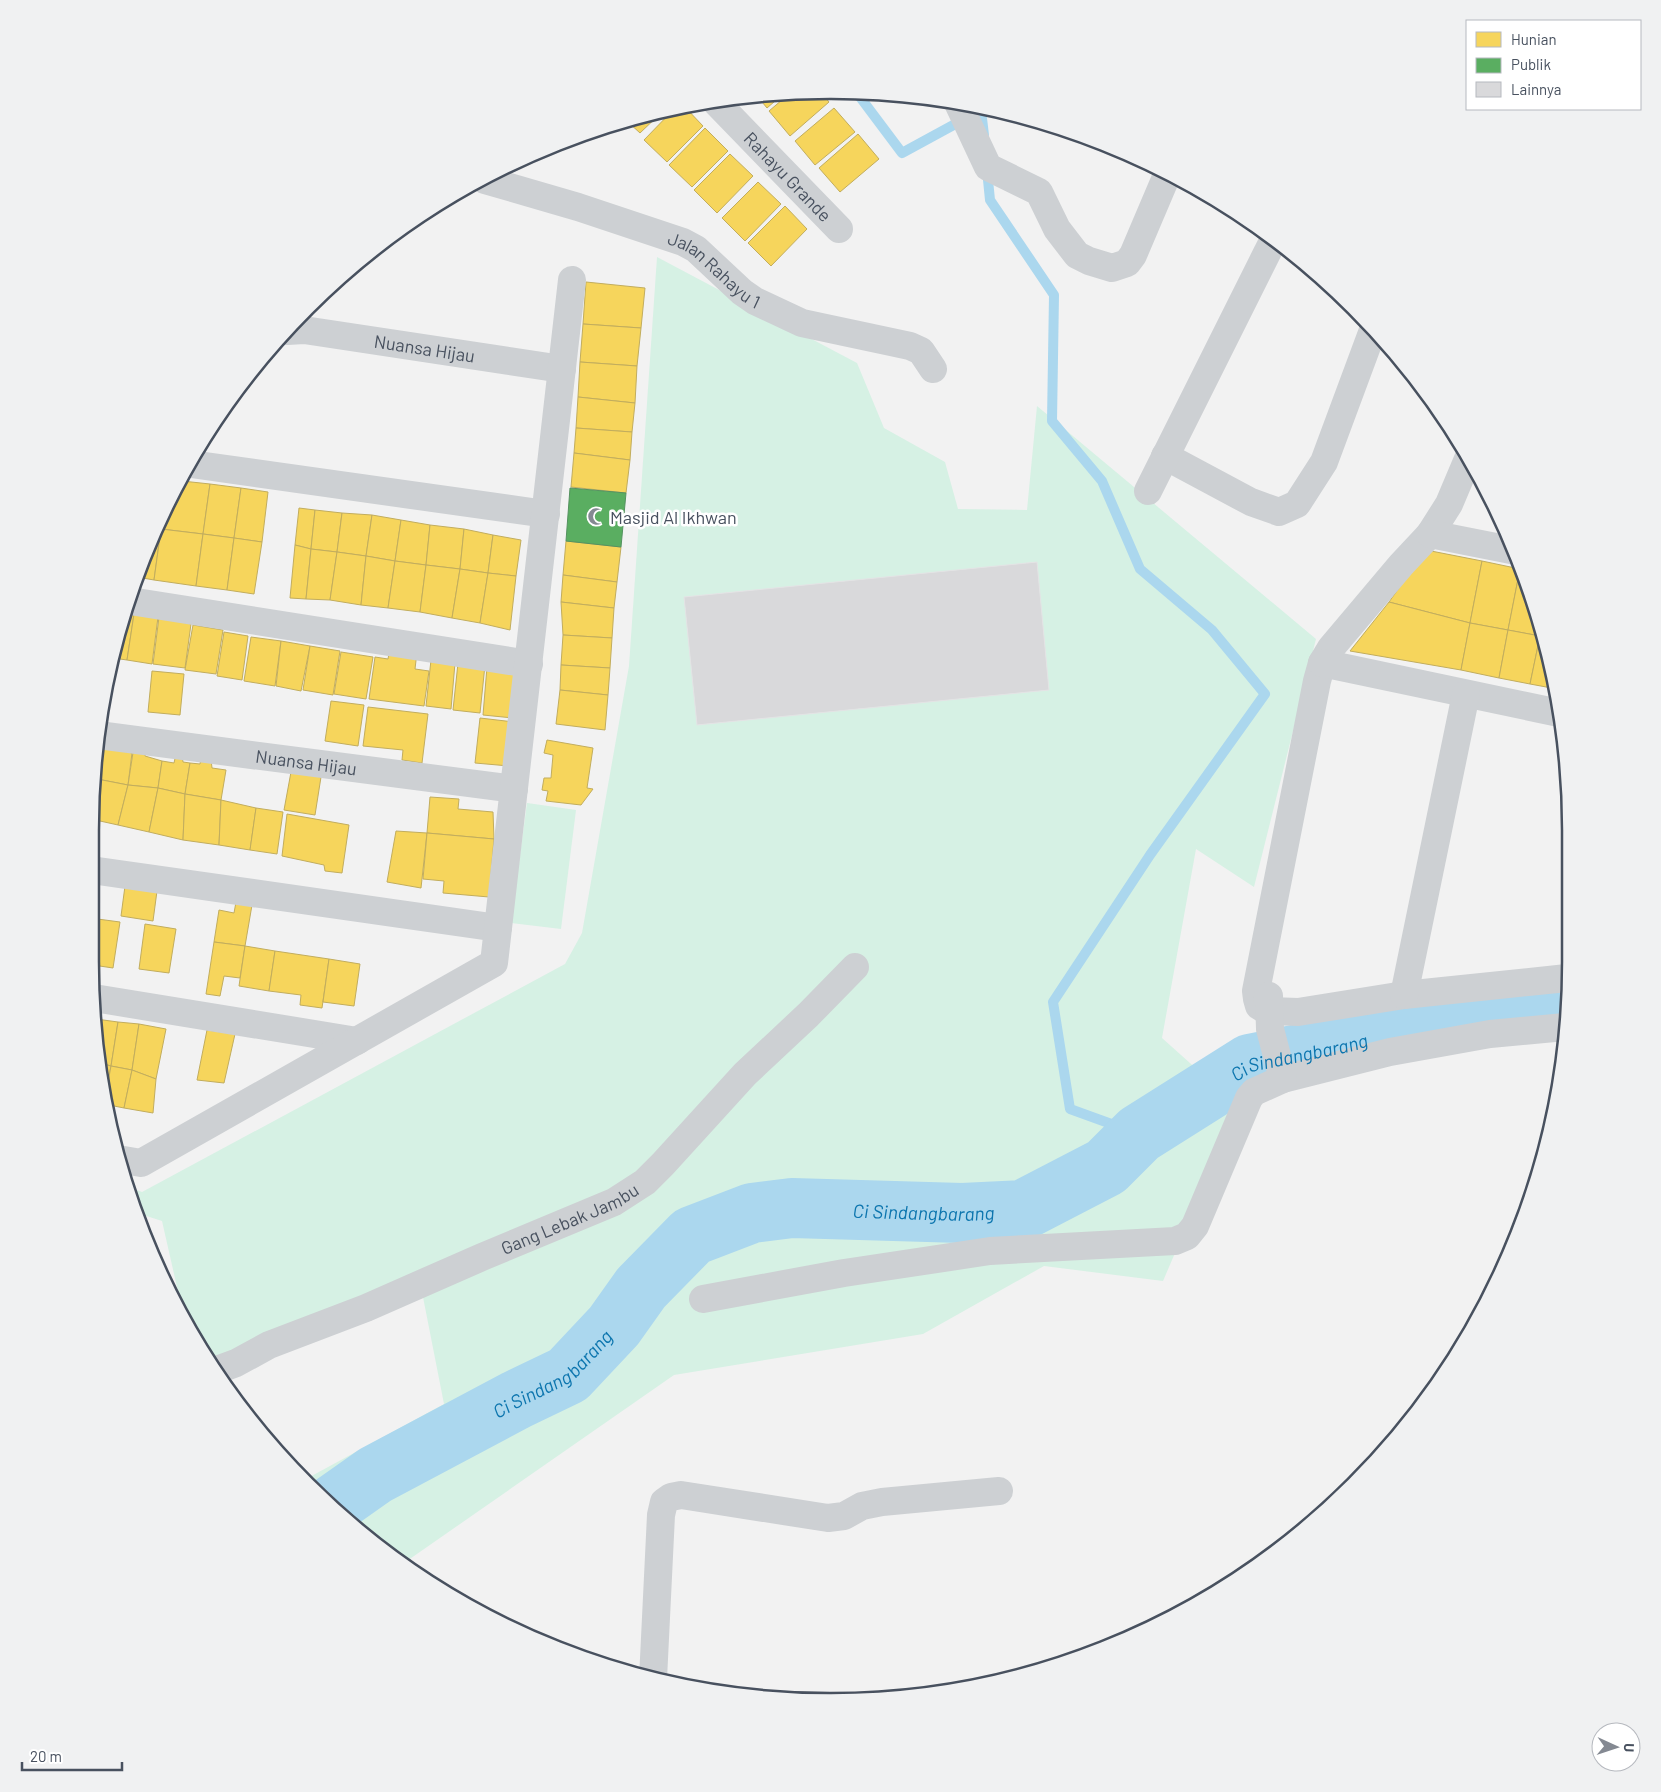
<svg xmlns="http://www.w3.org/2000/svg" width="1661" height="1792" viewBox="0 0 1661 1792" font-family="Barlow,sans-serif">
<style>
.green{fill:#d6f1e4;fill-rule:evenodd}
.homes{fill:#f6d55c;stroke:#c2ad5d}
.public{fill:#5aae61;stroke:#559260}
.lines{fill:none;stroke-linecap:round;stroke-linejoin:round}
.stream{stroke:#abd7ee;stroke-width:10}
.river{stroke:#abd7ee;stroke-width:60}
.building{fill:#d9d9db;stroke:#e3e4e5}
.street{stroke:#cdd0d3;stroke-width:28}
.labels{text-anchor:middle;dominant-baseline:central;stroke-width:5;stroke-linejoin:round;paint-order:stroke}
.street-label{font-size:18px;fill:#48515f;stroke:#fff}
.poi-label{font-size:18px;fill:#48515f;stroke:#fff;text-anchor:start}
.water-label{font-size:19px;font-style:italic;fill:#0c75ae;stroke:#fff}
.rim{fill:none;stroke:#48515f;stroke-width:2.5}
</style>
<rect width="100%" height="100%" fill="#f2f2f2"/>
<g class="green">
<path d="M657,257L857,363L884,428L945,462L958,509L1027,510L1037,406L1316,639L1254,887L1196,849L1162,1038L1238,1106L1163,1281L1044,1266L923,1334L674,1375L404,1563L342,1518L306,1479L444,1404L422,1292L214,1365L184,1318L162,1221L134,1212L126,1186L142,1192L565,964L582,933L629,666ZM1037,562L1049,690L697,725L684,597Z"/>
<path d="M527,803L576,810L561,929L511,923Z"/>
</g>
<g class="homes">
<path d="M820,91L829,102L790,136L769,111L789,94Z"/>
<path d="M782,95L767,108L758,97Z"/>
<path d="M683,105L703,126L667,162L644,140L676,107Z"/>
<path d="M834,108L855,132L815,165L795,141Z"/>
<path d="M662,112L640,133L628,122Z"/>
<path d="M705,128L728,151L692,187L669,165Z"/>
<path d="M858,134L879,159L840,192L819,168Z"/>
<path d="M730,154L753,176L717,213L694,190Z"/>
<path d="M758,182L781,204L745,241L722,218Z"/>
<path d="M785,206L807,229L771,266L748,243Z"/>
<path d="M586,282L645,288L641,328L583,324Z"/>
<path d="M583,324L641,328L637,366L580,362Z"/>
<path d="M580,362L637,366L635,403L578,397Z"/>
<path d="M578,397L635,403L632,432L576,428Z"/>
<path d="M576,428L632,432L630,460L574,453Z"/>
<path d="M574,453L630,460L626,493L571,487Z"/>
<path d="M182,481L210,484L203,534L161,529L163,515Z"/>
<path d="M210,484L241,488L234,538L203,534Z"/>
<path d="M241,488L268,492L262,542L234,538Z"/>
<path d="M299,508L315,510L311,549L295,545Z"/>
<path d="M315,510L342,513L337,552L311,549Z"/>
<path d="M342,513L372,515L366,556L337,552Z"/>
<path d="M372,515L401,520L395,561L366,556Z"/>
<path d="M401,520L430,525L426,565L395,561Z"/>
<path d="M430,525L464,529L460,569L426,565Z"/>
<path d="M156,528L161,529L154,580L137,577L146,547Z"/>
<path d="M161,529L203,534L196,586L154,580Z"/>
<path d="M464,529L493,535L488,573L460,569Z"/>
<path d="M203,534L234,538L227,590L196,586Z"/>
<path d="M493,535L521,540L516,576L488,573Z"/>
<path d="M234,538L262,542L254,594L227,590Z"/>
<path d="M566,541L621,547L617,582L563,575Z"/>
<path d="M295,545L311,549L306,599L290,598Z"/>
<path d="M311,549L337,552L330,600L306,599Z"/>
<path d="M1426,550L1482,561L1470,623L1389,602Z"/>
<path d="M337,552L366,556L361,605L330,600Z"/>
<path d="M366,556L395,561L388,608L361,605Z"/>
<path d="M395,561L426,565L420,612L388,608Z"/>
<path d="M1482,561L1520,569L1508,630L1470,623Z"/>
<path d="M426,565L460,569L452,618L420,612Z"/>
<path d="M460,569L488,573L480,623L452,618Z"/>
<path d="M1520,569H1521L1541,633L1540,636L1508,630Z"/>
<path d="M488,573L516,576L510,630L480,623Z"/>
<path d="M563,575L617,582L614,608L561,602Z"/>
<path d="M561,602L614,608L612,638L563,635Z"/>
<path d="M1389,602L1470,623L1461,670L1350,651Z"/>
<path d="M126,613L134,614L127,660L113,658Z"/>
<path d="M134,614L158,617L152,664L127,660Z"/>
<path d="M159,617L191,624L185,668L153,664Z"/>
<path d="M1470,623L1508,630L1499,678L1461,670Z"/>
<path d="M193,625L223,630L216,674L185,670Z"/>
<path d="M1508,630L1540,636L1530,684L1499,678Z"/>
<path d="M224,632L248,636L242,680L217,676Z"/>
<path d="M563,635L612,638L610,668L561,665Z"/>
<path d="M1540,636H1542L1557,689L1530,684Z"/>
<path d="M251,637L281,641L275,686L244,681Z"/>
<path d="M281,641L310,646L301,691L276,686Z"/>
<path d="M310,646L340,651L333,695L303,690Z"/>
<path d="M390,648L417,652L415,669L429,671L424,706L369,699L375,657L388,659Z"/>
<path d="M341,652L373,657L366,699L334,694Z"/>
<path d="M431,660L455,663L451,709L426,706Z"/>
<path d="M458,663L485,665L480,713L453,710Z"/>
<path d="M561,665L610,668L608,695L560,690Z"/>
<path d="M487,667L516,669L513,718L483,715Z"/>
<path d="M152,671L184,674L180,715L148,712Z"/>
<path d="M560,690L608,695L605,730L556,724Z"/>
<path d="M331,701L364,705L358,746L325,741Z"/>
<path d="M368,707L428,714L422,763L402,760L403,750L363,746Z"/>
<path d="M480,718L514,722L509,766L475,763Z"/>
<path d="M547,740L593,748L587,788L593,789L581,805L546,801L548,791L542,790L544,778H551L553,755L544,753Z"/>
<path d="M97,745L132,753L128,785L92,778Z"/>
<path d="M134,746L146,749L145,756L162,761L158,788L128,785Z"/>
<path d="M176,754L182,755L183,762L190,763L185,794L158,788L162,761L174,763Z"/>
<path d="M201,758L211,759L212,768L226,770L221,800L185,794L190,763L200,764Z"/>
<path d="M291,772L321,777L315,815L284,810Z"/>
<path d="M92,778L128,785L118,825L91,819Z"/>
<path d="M128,785L158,788L149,832L118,825Z"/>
<path d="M158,788L185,794L183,840L149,832Z"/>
<path d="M185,794L221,800L219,845L183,840Z"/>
<path d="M430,797L459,799L458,809L493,812L494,839L427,833Z"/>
<path d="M221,800L256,808L250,850L219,845Z"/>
<path d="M256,808L283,812L277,854L250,850Z"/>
<path d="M287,814L349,825L342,873L325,871L324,865L282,856Z"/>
<path d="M396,831L427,833L421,888L387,882Z"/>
<path d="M427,833L494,839L489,897L443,893L444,881L423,879Z"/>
<path d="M125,886L157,891L153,921L121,916Z"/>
<path d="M236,902L252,905L245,946L214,942L219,910L234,913Z"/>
<path d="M90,918L120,922L113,968L93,965L94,955L90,954Z"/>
<path d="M145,924L176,929L169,973L139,969Z"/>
<path d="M214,942L245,946L240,978L224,976L220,996L206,994Z"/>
<path d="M245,946L275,951L269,991L239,986Z"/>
<path d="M275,951L329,959L322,1008L300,1005L301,995L269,991Z"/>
<path d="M329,959L360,964L354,1006L323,1002Z"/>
<path d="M96,1019L118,1022L111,1066L100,1063Z"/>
<path d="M118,1022L139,1024L132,1070L111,1066Z"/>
<path d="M139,1024L166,1029L156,1079L132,1070Z"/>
<path d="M207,1030L235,1034L224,1083L197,1080Z"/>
<path d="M100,1063L111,1066L104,1100Z"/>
<path d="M111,1066L132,1070L124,1108L104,1104Z"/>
<path d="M132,1070L156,1079L153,1113L124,1108Z"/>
</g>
<path class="public" d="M570,488L626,493L621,547L566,541Z"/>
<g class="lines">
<g class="stream">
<path d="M857,93L902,153L981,110L984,135"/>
<path d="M987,170L990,200L1054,295L1052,421L1102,481L1140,569L1212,630L1265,694L1150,855L1053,1002L1070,1109L1139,1134"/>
</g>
<path class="river" id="s1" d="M331,1506L375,1475L516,1400L568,1375L614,1326L641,1288L692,1236L752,1213L792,1208L962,1213L1023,1210L1106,1167L1139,1134L1250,1064L1348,1044L1399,1030L1558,1006H1566"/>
</g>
<path class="building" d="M1037,562L1049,690L697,725L684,597Z"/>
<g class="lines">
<g class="street">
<path id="s2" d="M715,101L839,229"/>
<path d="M958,103L988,167L1039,192L1057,229L1077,255L1089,261L1112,268L1127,263L1133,255L1167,175"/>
<path id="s3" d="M485,180L578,207L683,242L696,249L742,292L755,301L802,323L910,346L921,351L933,369"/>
<path id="s4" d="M287,331L304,330L562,369"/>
<path d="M1165,456L1251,502L1279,512L1297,504L1324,462L1373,330"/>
<path d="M1468,459L1449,504L1430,534L1401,565L1331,648L1322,663L1317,681L1256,991L1257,999L1259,1006L1267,1011L1298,1012L1404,995L1567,978"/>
<path d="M191,464L546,514"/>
<path d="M1148,491L1273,241"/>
<path d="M1430,534L1516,551"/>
<path d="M130,601L529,664"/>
<path d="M1322,663L1559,713"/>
<path id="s5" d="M98,735L514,789"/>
<path d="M91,870L498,928"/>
<path d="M1404,995L1466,694"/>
<path d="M94,998L357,1041"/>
<path d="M1283,1079L1390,1052L1490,1034L1565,1027"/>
<path d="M118,1159L141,1163L494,963L572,280"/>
<path d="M703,1299L844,1273L990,1251L1175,1241L1187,1236L1195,1226L1249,1098L1254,1092L1283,1079L1270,1029L1269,996L1267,998"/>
<path id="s6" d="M217,1370L236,1363L269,1345L366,1308L482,1257L614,1202L645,1182L663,1164L745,1074L808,1015L855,967"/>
<path d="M653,1679L661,1515L664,1502L671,1497L681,1495L828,1518L844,1516L862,1506L882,1502L999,1491"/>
</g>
</g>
<defs>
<symbol id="mosque-bare" viewBox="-9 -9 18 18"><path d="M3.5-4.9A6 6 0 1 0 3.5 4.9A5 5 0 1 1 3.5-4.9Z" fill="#848992" stroke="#fff" stroke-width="2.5" paint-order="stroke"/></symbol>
</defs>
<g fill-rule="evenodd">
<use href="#mosque-bare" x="584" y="504" width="25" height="25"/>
</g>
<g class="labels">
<g class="street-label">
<text stroke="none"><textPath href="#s2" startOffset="105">Rahayu Grande</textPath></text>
<text stroke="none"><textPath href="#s3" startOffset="249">Jalan Rahayu 1</textPath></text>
<text stroke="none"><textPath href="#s4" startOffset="139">Nuansa Hijau</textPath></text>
<text stroke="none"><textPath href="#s5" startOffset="210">Nuansa Hijau</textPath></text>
<text stroke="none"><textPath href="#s6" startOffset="384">Gang Lebak Jambu</textPath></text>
</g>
<g class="poi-label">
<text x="610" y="517">Masjid Al Ikhwan</text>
</g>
<g class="water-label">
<text stroke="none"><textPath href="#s1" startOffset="1114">Ci Sindangbarang</textPath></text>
<text stroke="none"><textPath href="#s1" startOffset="694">Ci Sindangbarang</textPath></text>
<text stroke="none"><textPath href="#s1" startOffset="259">Ci Sindangbarang</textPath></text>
</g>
</g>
<path d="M0 0H1661V1792H0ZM830 99H831A731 731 0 0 1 1562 830V962A731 731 0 0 1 831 1693H830A731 731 0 0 1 99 962V830A731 731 0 0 1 830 99Z" fill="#f0f1f2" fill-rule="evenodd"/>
<path class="rim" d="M830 99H831A731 731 0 0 1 1562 830V962A731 731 0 0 1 831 1693H830A731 731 0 0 1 99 962V830A731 731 0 0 1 830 99Z"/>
<rect x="1466" y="20" width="175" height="90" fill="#ffffff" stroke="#b6b9bf"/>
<rect x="1476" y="32" width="25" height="15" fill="#f6d55c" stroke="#b6b9bf"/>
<text x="1511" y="45" font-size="15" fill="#48515f">Hunian</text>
<rect x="1476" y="58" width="25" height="15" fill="#5aae61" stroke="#b6b9bf"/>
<text x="1511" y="70" font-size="15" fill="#48515f">Publik</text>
<rect x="1476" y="82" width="25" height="15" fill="#d9d9db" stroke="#b6b9bf"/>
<text x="1511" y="95" font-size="15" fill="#48515f">Lainnya</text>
<g transform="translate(1616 1747) rotate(93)"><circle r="24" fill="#ffffff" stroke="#b6b9bf"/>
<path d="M0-4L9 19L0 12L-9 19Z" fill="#848992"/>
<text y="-8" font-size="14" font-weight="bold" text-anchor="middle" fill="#48515f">U</text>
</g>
<path d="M22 1762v8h100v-8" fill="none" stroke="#48515f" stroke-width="2.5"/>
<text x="30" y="1762" font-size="15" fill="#48515f" stroke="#ffffff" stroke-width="4" paint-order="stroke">20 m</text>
</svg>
